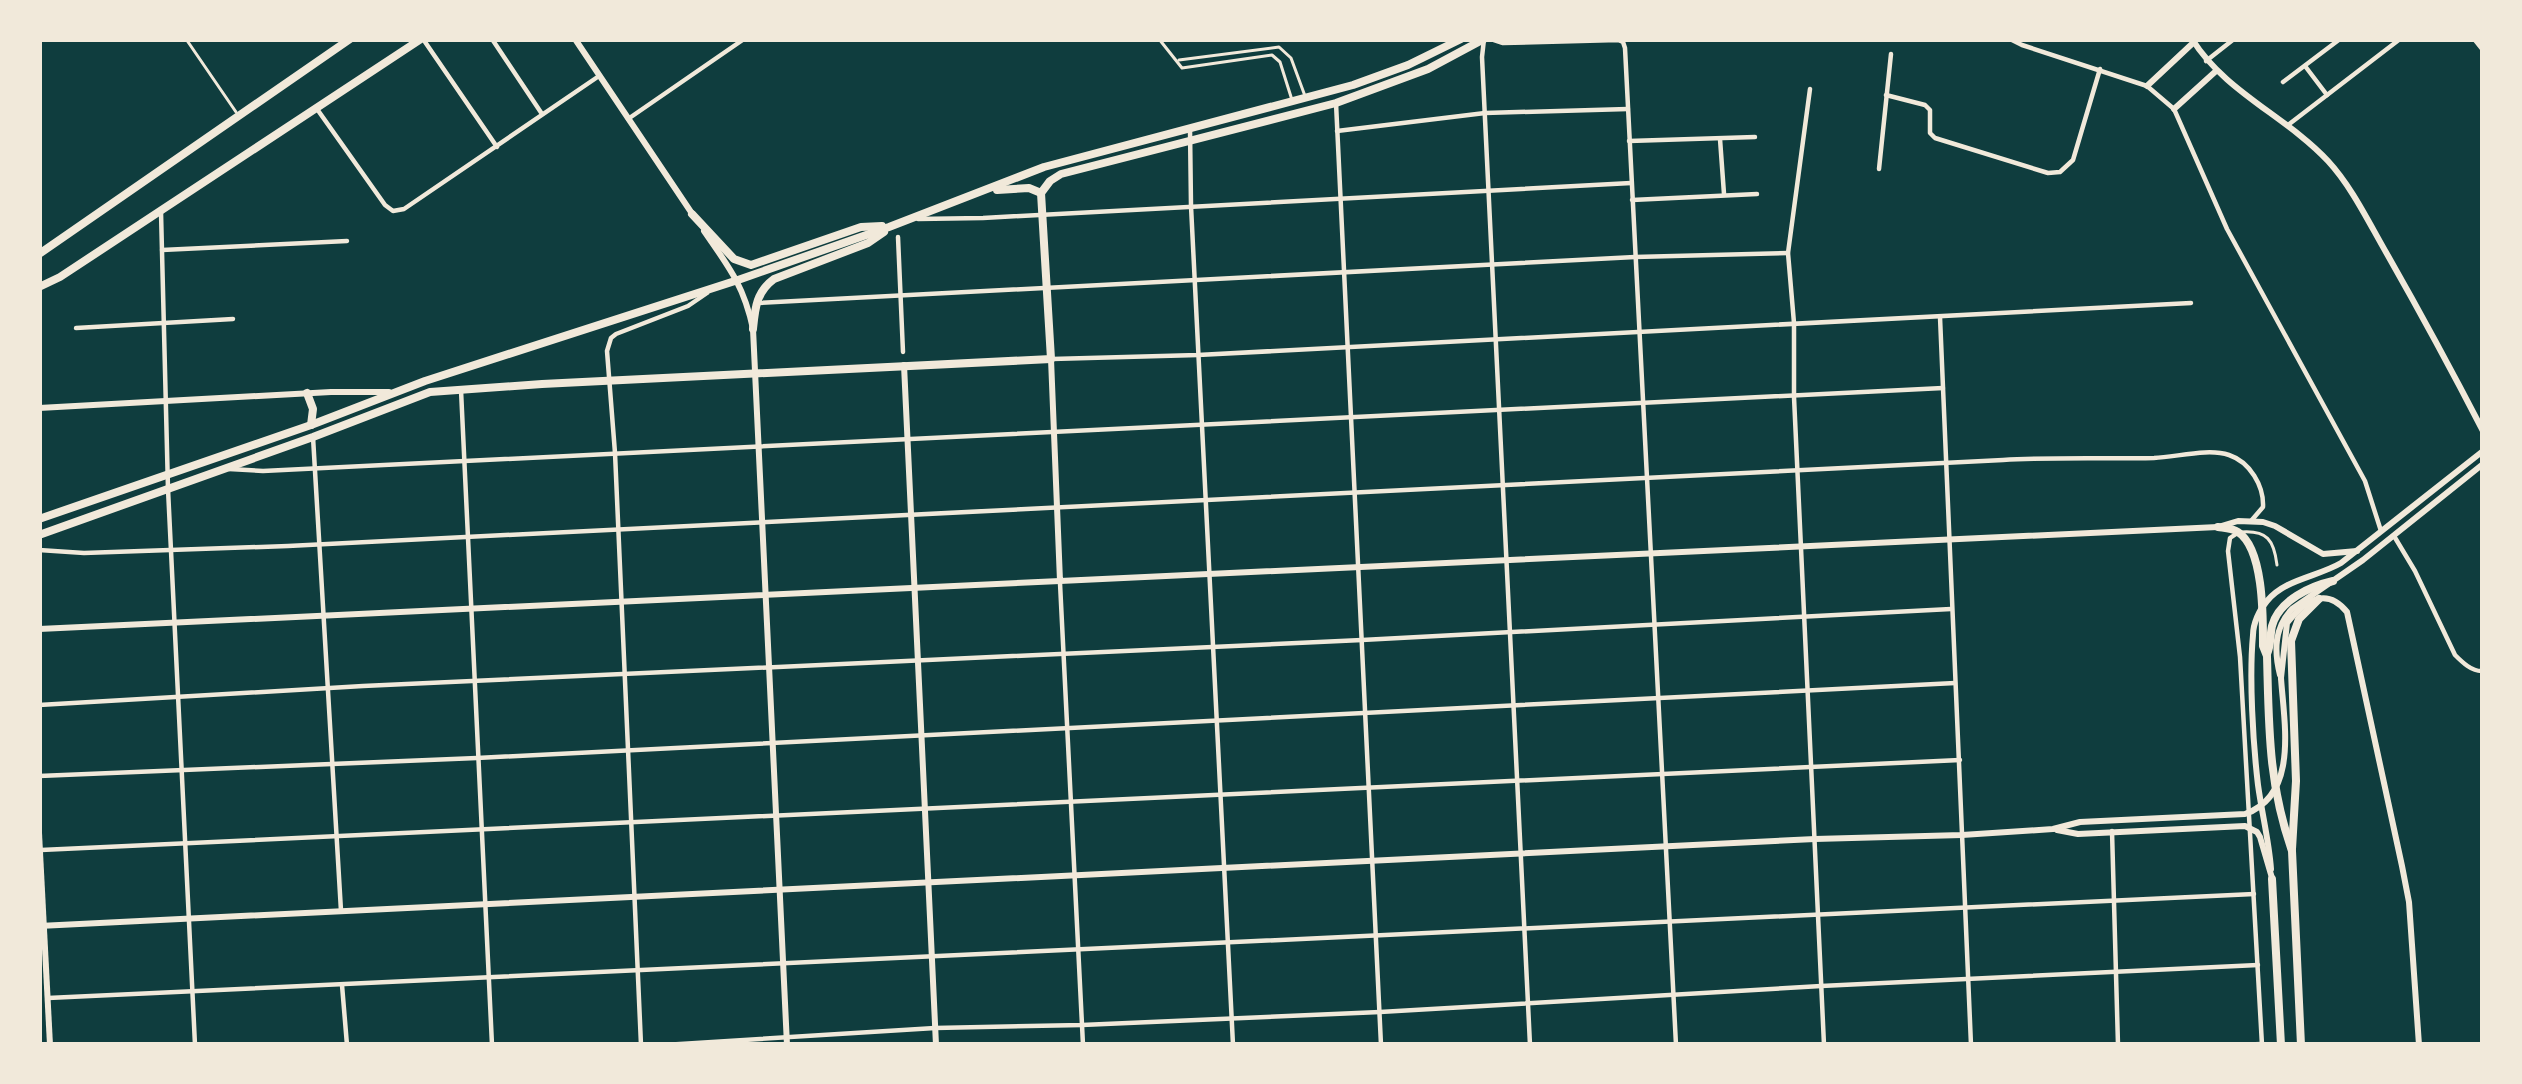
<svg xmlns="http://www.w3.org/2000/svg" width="2522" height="1084" viewBox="0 0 2522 1084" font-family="'PT Sans Narrow',sans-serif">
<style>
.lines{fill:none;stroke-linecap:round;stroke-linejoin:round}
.service{stroke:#f1e9da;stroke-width:3}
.minor{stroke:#f1e9da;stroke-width:4.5}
.tertiary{stroke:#f1e9da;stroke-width:6}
.secondary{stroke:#f1e9da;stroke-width:6}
.primary{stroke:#f1e9da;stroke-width:8}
</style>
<rect width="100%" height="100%" fill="#0f3d3e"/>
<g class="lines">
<g class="service">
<path d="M186,39L236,112"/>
<path d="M1159,39L1182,68L1272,55L1280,62L1292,100"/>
<path d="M1179,60L1279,47L1291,58L1305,96"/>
<path d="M2241,532C2267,530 2274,540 2277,565"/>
</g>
<g class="minor">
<path d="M423,39L497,147"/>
<path d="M492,39L542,114"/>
<path d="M1484,39L1482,57L1530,1045"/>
<path d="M1491,39L1503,43L1618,40L1623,42L1625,48L1676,1045"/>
<path d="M2010,39L2022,45L2147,86L2174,109L2227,229L2365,481L2381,531"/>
<path d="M2206,61L2234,39"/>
<path d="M2305,66L2327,95"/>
<path d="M2283,82L2340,39"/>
<path d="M1810,89L1788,253L1794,323V397L1824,1045"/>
<path d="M1886,95L1925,105L1930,110V133L1935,138L2048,173L2060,172L2073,160L2100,69"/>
<path d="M1336,103L1381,1045"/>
<path d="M317,109L385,205L393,211L404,209L599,76"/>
<path d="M628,119L744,39"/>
<path d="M2288,125L2400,39"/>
<path d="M1190,129L1191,206L1233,1045"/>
<path d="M1337,131L1485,113L1628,109"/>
<path d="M1720,139L1724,194"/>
<path d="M1629,141L1755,137"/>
<path d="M1879,169L1891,54"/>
<path d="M1632,200L1757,194"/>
<path d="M161,212L168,489L195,1045"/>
<path d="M918,219L983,218L1631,183"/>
<path d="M898,237L903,352"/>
<path d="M162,250L347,241"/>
<path d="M757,303L1635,257L1788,253"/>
<path d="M1940,317L1971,1045"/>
<path d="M76,328L233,319"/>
<path d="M1052,359L1198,355L2191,303"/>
<path d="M461,390L492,1045"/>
<path d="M313,437L341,911"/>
<path d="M229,469L263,471L1943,388"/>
<path d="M2236,534L2230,538L2228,551L2240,657L2262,1045"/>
<path d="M2394,536L2415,571L2455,655C2462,662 2472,672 2483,671"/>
<path d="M39,550L84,553L288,546L2003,460C2053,457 2103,459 2154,458C2177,457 2208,448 2229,455C2250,462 2264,486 2263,507L2251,521"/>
<path d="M1060,583L1083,1045"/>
<path d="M39,669V686"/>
<path d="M39,705L363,686L1362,640L1951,609"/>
<path d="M39,776L477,758L1955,683"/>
<path d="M2112,831L2118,1045"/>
<path d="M41,850L1960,760"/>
<path d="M342,985L347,1045"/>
<path d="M48,998L2254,894"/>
<path d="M641,1045L615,453L607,351L611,338L616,334L688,306L707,293"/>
<path d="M664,1045L935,1028L1082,1025L1380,1012L1821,986L2258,965"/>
<path d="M2235,1045L2262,1044"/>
</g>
<g class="tertiary">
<path d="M575,39L693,215"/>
<path d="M2192,39C2225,92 2286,116 2328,161C2352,187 2369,223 2387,254C2420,312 2452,371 2483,431"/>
<path d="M2475,39L2483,49"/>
<path d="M2147,86L2194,42"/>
<path d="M2174,109L2216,71"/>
<path d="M704,231C729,267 744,286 753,329L787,1045"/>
<path d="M904,365L936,1045"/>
<path d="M39,629L1060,581"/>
<path d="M2280,675C2274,651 2274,628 2292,609L2363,560L2483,464"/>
<path d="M2281,678L2287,623C2304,601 2326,586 2347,612L2402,866L2409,902L2419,1045"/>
<path d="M2271,869C2269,841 2262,814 2258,785C2253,743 2249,677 2253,635C2253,624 2259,610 2267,601C2285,579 2317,577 2341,563L2483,451"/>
</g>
<g class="secondary">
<path d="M1051,359L1060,581L2218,527L2238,521L2263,522L2275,526L2323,554L2357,551"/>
<path d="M39,408L331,392H389"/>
<path d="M2057,830L2078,834L2245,826L2257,832L2260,837L2272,878"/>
<path d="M39,833L50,1045"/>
<path d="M39,926L1815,839L1962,835L2053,829L2080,822L2245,814C2299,795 2284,723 2281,678"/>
</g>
<g class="primary">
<path d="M997,190L1029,188L1041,193"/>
<path d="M1041,193L1050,181L1061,174L1336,103L1428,69L1484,39"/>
<path d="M692,214L734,259L751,265L861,227L882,226"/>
<path d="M39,254L350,39"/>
<path d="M39,287L60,277L421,39"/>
<path d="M753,329C755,309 756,292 774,279L868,243L884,232"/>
<path d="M307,393L313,409L311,425"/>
<path d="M39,519L311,425L425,381L738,280L889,227L1044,167L1353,85L1408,65L1461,39"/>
<path d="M2218,527C2225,528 2232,528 2238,532C2264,549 2263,618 2263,646L2267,656C2269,727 2268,782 2292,851L2301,1045"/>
<path d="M39,535L313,437L430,392L542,384L1051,359L1041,193"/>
<path d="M2267,654C2271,645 2270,635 2272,626C2279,600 2311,586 2333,581"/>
<path d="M2292,849L2296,781L2291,641L2299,619L2319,599"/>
<path d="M2272,879L2281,1045"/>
</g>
</g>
<rect width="2522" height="1084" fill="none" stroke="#f1e9da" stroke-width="84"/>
</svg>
